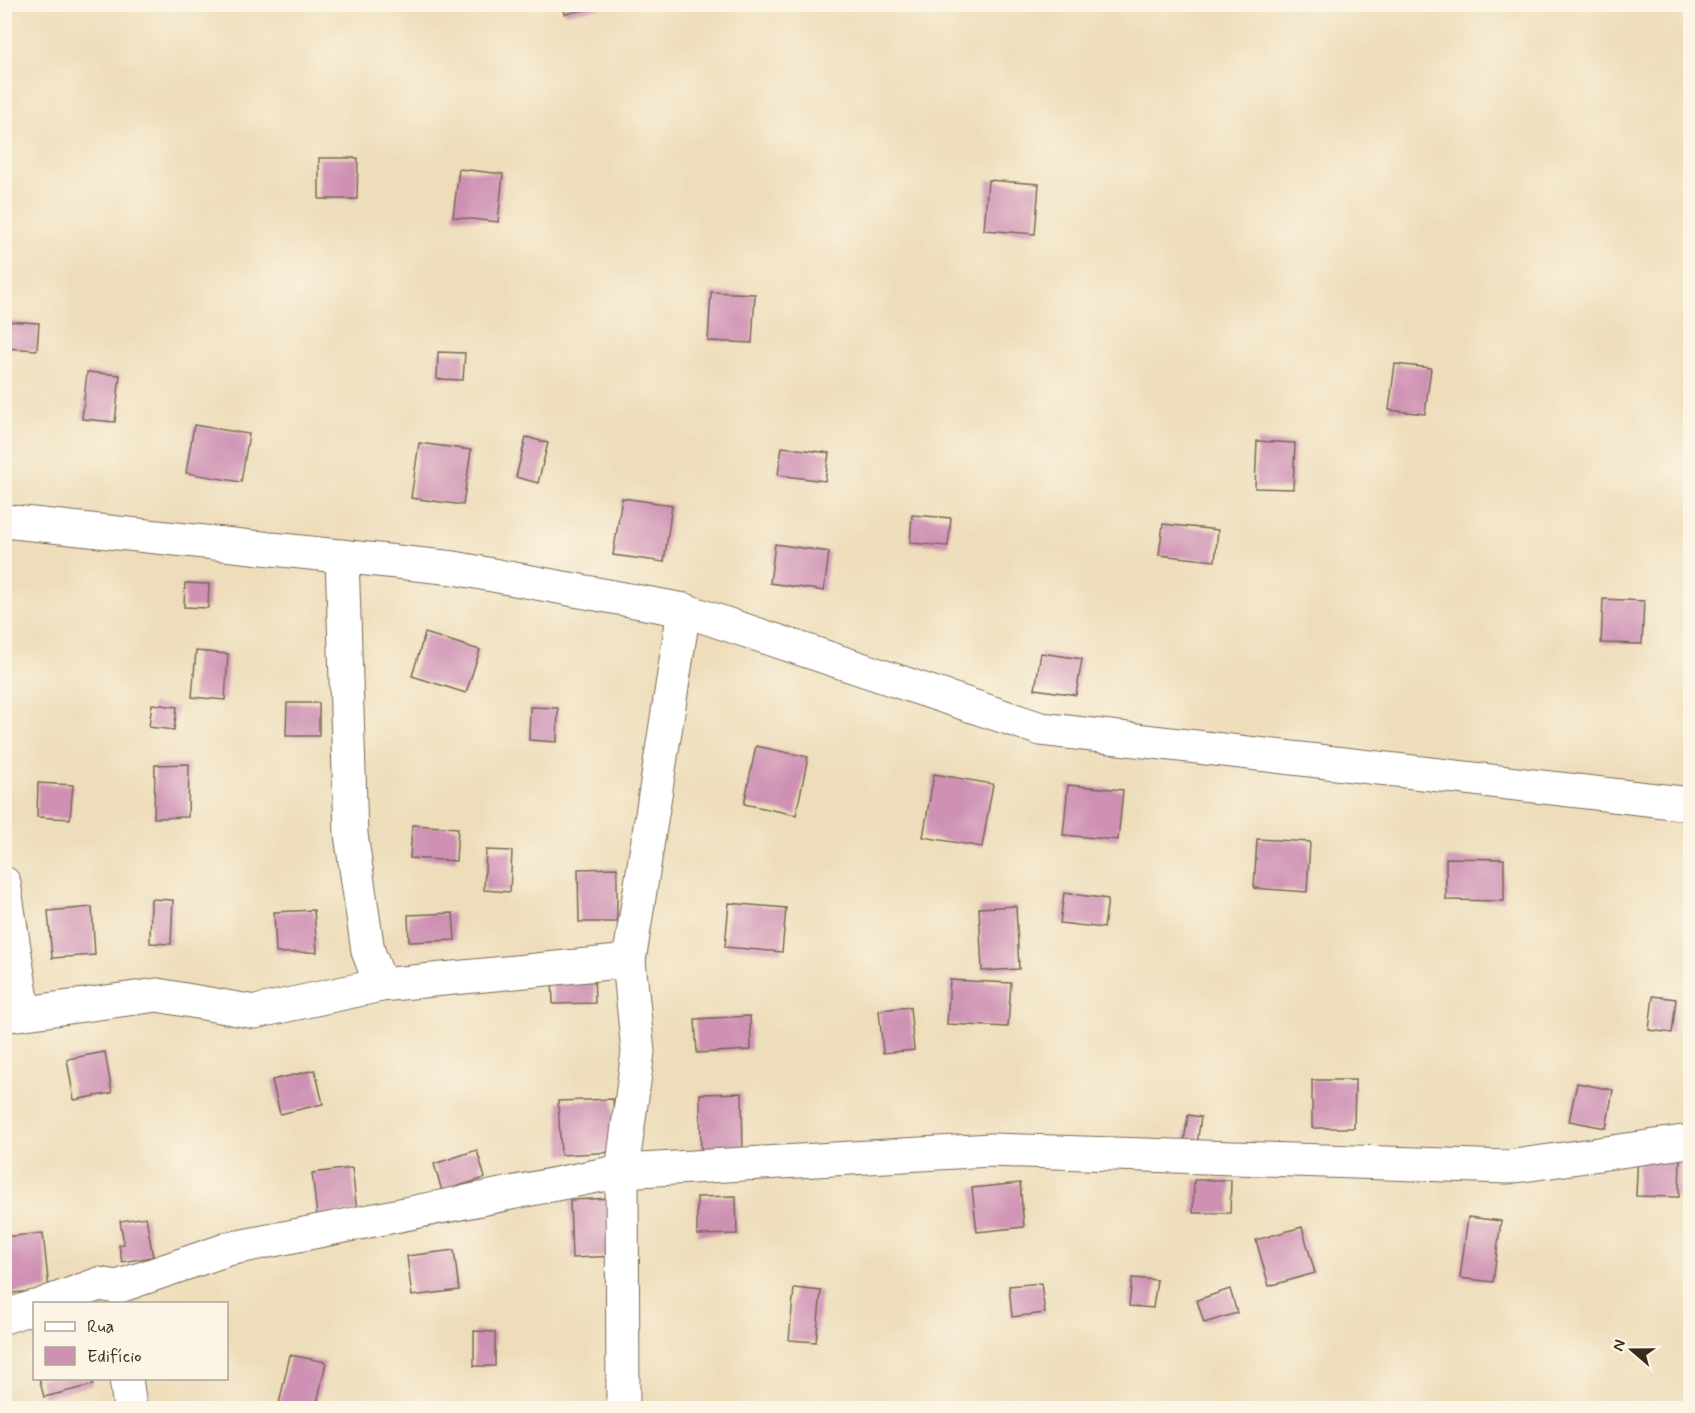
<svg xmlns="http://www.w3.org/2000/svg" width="1695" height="1413" viewBox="0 0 1695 1413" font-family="Mynerve,sans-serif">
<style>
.building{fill:#ce90b3}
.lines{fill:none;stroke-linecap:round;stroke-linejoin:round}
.minor-casing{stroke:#796955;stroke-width:35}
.minor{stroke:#fff;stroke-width:33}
</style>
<rect width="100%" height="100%" fill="#fcf5e5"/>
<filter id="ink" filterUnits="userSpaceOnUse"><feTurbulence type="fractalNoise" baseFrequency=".0167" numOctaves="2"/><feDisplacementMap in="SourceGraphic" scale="12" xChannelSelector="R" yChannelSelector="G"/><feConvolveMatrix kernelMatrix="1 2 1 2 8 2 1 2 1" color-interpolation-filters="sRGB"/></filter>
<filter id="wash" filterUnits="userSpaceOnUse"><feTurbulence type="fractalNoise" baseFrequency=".008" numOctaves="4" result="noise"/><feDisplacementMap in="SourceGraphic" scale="24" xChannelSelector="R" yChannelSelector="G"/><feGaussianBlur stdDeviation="1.35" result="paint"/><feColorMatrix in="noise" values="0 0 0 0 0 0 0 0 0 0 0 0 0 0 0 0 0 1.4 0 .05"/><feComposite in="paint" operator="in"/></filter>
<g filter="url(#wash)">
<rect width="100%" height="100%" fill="#edddba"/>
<g id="blocks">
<g class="building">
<path d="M563,5H607V6L565,14Z"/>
<path d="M319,158H358L357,199H319Z"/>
<path d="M459,169L503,174L498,222L453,217Z"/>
<path d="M988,180L1039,184L1035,234L984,230Z"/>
<path d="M711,292L755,294L752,343L708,341Z"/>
<path d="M4,321L39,323L37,350L4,348Z"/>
<path d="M438,352L465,353L463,380L437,379Z"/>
<path d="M1395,364L1431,368L1425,414L1389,410Z"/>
<path d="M87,372L120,375L115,422L82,419Z"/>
<path d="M194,425L249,434L241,482L186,473Z"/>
<path d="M526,437L548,443L538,483L516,477Z"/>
<path d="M1257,441L1295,443L1293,489L1255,488Z"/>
<path d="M419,443L471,450L463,505L411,498Z"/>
<path d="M782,447L829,453L825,481L778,475Z"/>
<path d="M622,498L672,505L664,562L613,555Z"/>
<path d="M912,515L951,518L948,546L910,543Z"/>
<path d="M1163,524L1218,530L1215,561L1159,555Z"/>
<path d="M775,544L829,552L824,591L770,583Z"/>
<path d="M185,583L209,584L208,608L184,607Z"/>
<path d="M1603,599L1644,601L1642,644L1601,643Z"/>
<path d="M425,633L480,650L466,693L412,676Z"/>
<path d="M196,651L228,654L225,700L192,697Z"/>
<path d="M1041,653L1082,659L1076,695L1035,689Z"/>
<path d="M287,703H319V736H286Z"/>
<path d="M152,704L177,707L174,730L149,727Z"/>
<path d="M530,707L558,708L557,742L529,740Z"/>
<path d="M756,746L808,757L796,815L744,804Z"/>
<path d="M189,764L188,817L154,818L155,765Z"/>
<path d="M934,774L993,784L982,847L923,837Z"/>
<path d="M38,783L73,785L70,819L37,817Z"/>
<path d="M1068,785L1123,790L1118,840L1063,835Z"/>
<path d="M412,825L458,828L456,861L410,858Z"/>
<path d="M1257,839L1310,842L1307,892L1254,888Z"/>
<path d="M486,850L512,851L510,892L484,890Z"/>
<path d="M1446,858L1504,859V901L1446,900Z"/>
<path d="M617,868V922H579L578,869Z"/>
<path d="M1064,893L1108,899L1104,928L1060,923Z"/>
<path d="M151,899L173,900L171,944L150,943Z"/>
<path d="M729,903L786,908L782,952L725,947Z"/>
<path d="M1016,906L1019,969L982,971L979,908Z"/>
<path d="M92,907L95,955L52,958L48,911Z"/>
<path d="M314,910L317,952L276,953L274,912Z"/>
<path d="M453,913L455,940L409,942L408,915Z"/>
<path d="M594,972L595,1003L553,1004L552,973Z"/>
<path d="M950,980L1011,983L1008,1027L947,1024Z"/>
<path d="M1653,996L1676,999L1672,1033L1649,1030Z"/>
<path d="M910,1007L914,1050L883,1053L879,1010Z"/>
<path d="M750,1016L751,1050L697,1053L695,1019Z"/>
<path d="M105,1052L112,1093L74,1100L67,1059Z"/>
<path d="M4,1070H6L7,1097H4Z"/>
<path d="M315,1070L323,1104L280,1114L272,1080Z"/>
<path d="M1312,1080H1355L1354,1128H1312Z"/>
<path d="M1577,1083L1613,1090L1606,1128L1569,1121Z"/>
<path d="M742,1093L743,1158L701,1159L700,1094Z"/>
<path d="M613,1099L616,1152L561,1155L558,1101Z"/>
<path d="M1188,1115L1201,1117L1197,1144L1184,1141Z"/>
<path d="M477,1150L485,1178L442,1191L434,1164Z"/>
<path d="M1638,1152L1680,1154L1679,1197L1636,1196Z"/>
<path d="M352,1168L357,1211L317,1216L312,1173Z"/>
<path d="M1194,1180H1231L1230,1213H1193Z"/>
<path d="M1020,1183L1024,1227L977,1232L972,1188Z"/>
<path d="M736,1196L737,1234L697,1235V1197Z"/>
<path d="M614,1198L617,1256L572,1258L570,1200Z"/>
<path d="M146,1217L153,1257L122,1262L119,1245L124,1244L120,1221Z"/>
<path d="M1468,1217L1501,1221L1493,1282L1460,1278Z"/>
<path d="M1302,1227L1315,1273L1269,1286L1256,1240Z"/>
<path d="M43,1233L49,1289L5,1294L4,1237Z"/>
<path d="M454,1250L459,1290L412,1296L407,1256Z"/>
<path d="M1132,1278L1157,1280L1153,1308L1129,1306Z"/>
<path d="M1041,1283L1045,1313L1012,1317L1009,1286Z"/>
<path d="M794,1288L821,1291L816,1342L789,1340Z"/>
<path d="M1230,1289L1237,1313L1204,1323L1197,1300Z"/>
<path d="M474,1331L495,1332V1366H474Z"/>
<path d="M290,1355L326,1362L316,1408H278Z"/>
<path d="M39,1378H92L93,1385L44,1397Z"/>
</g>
</g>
</g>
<g filter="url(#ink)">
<use href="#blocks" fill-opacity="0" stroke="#796955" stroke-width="1.5"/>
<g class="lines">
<defs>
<g id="minor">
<path d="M4,521L454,568L684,610L1041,729L1690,804"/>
<path d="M342,556L351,834L368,951L381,985"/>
<path d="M4,883L24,1013"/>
<path d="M4,1016L157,995L255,1012L381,985L629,961"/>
<path d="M44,1304L99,1284L117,1287L228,1249L622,1171L991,1150L1508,1167L1690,1141"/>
<path d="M4,1317L34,1307"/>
<path d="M126,1378L130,1408"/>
<path d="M623,1408L622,1171L638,1052L629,961L684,610"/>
</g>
</defs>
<use href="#minor" class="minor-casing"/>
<use href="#minor" class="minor"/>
</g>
</g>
<rect width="1695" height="1413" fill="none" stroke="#fcf5e5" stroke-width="24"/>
<rect x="33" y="1302" width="195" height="78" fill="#fcf5e5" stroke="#afa495" stroke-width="1.5"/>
<rect x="45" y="1322" width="30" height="9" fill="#ffffff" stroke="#afa495" stroke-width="1.5"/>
<text x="87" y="1332" font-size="18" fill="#3b2a1e">Rua</text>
<rect x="45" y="1347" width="30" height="18" fill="#ce90b3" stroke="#afa495" stroke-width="1.5"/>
<text x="87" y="1362" font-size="18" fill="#3b2a1e">Edifício</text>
<g transform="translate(1632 1350) rotate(290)" stroke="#fcf5e5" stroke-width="4.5" paint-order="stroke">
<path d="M0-4.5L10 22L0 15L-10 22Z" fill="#3b2a1e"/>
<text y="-9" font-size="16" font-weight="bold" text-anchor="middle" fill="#3b2a1e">N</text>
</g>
</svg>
